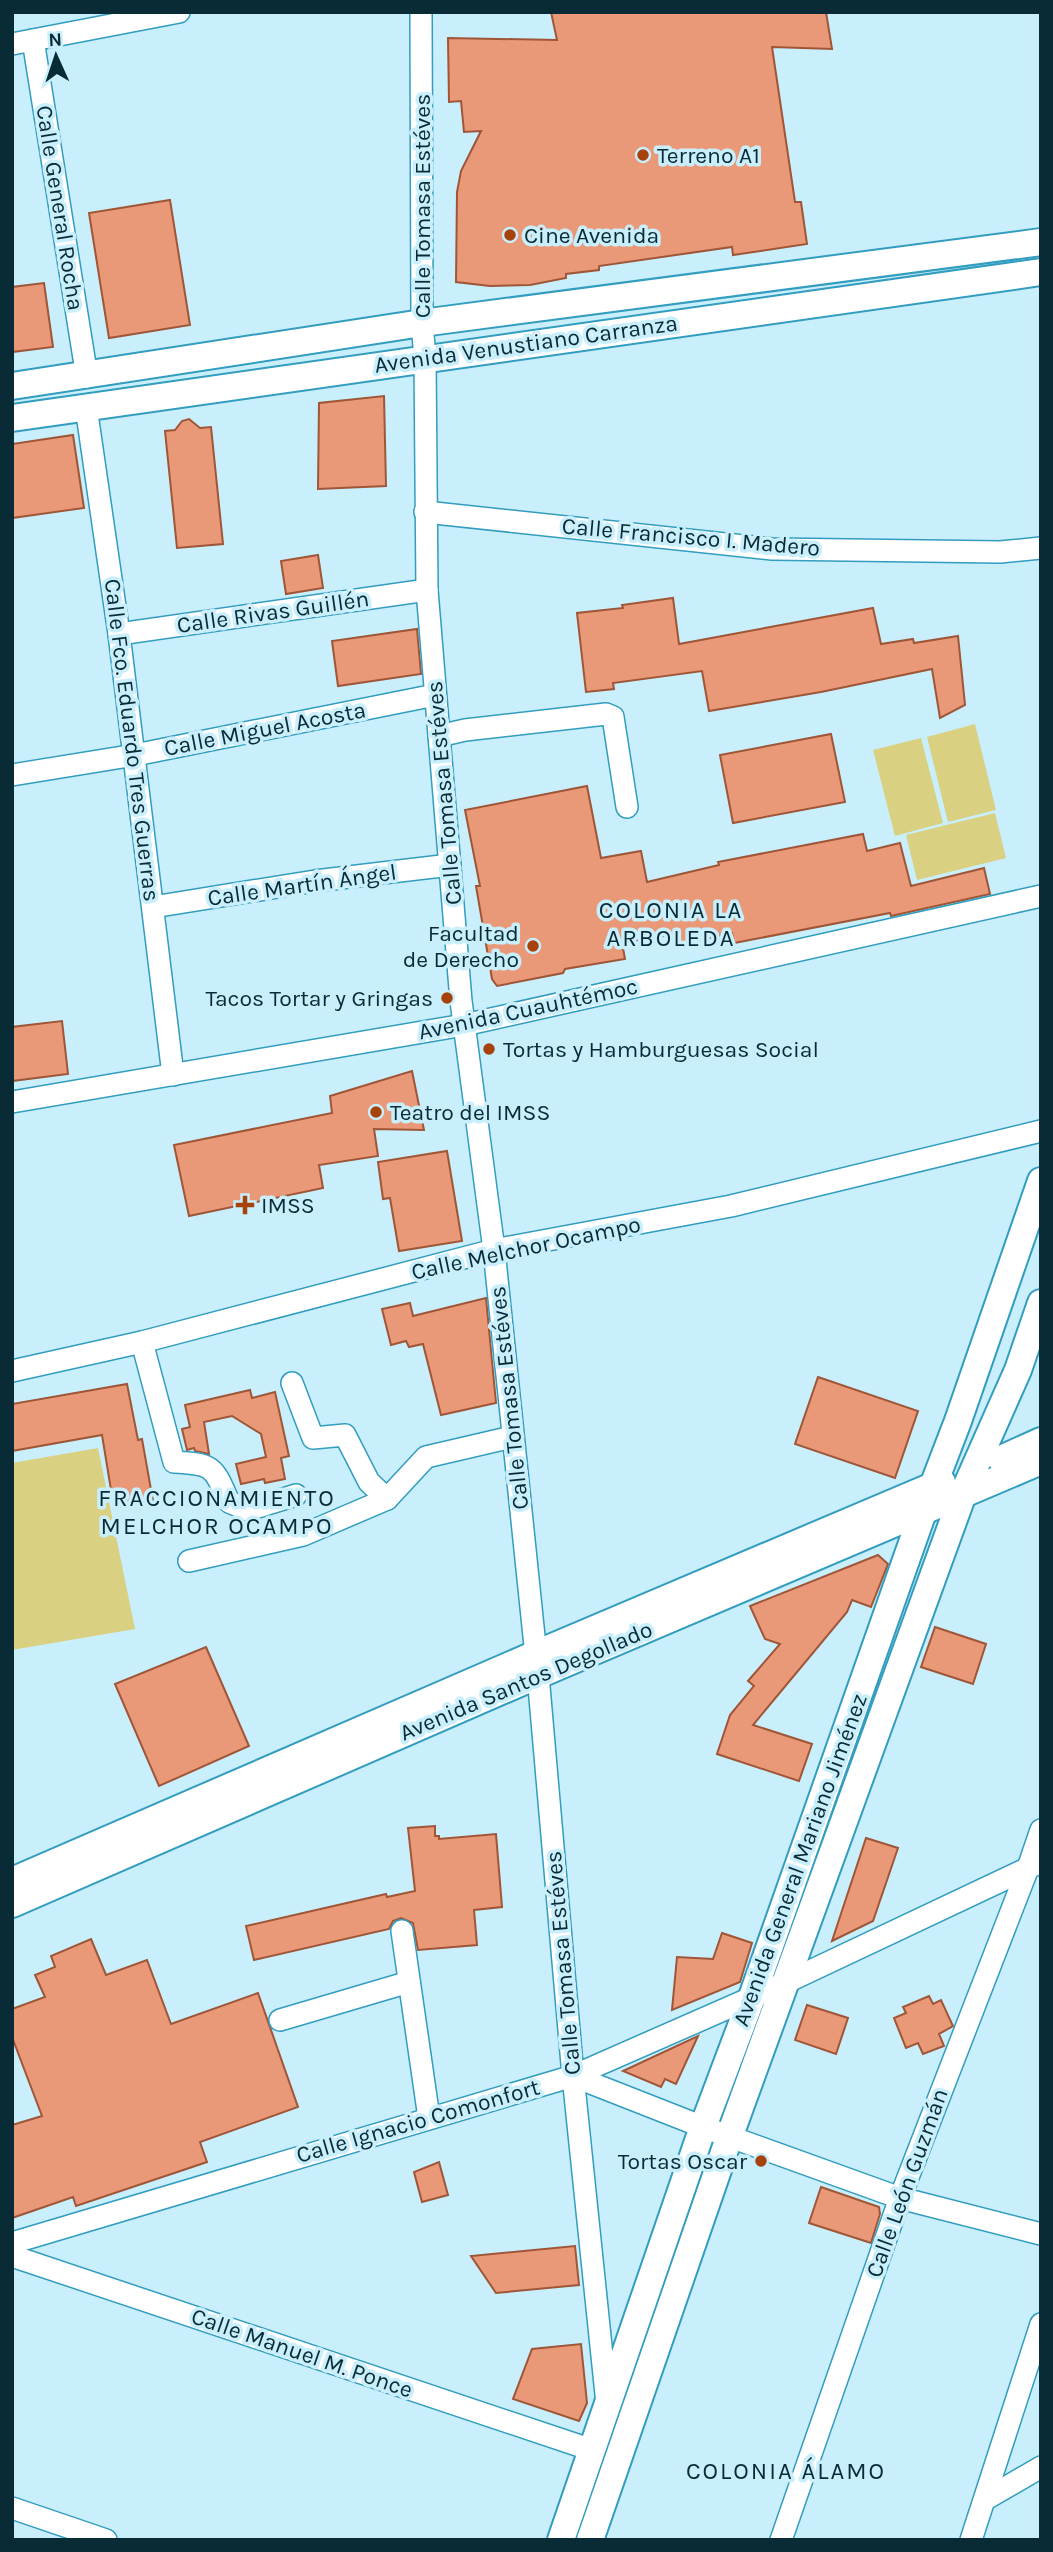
<svg xmlns="http://www.w3.org/2000/svg" width="1053" height="2552" viewBox="0 0 1053 2552" font-family="Karla,sans-serif">
<style>
.green{fill:#d9d181}
.building{fill:#e99978;stroke:#9f5637;stroke-width:2}
.lines{fill:none;stroke-linecap:round;stroke-linejoin:round}
.minor-casing{stroke:#329dbf;stroke-width:24}
.major-casing{stroke:#329dbf;stroke-width:30}
.minor{stroke:#fff;stroke-width:21}
.major{stroke:#fff;stroke-width:26}
.poi-dot{fill:#a6430d;stroke:#c9eefc;stroke-width:2.5}
.labels{text-anchor:middle;dominant-baseline:central;stroke-width:7;stroke-linejoin:round;paint-order:stroke}
.poi-label{font-size:23px;fill:#092b35;stroke:#c9eefc;text-anchor:start}
.street-label{font-size:23px;fill:#092b35;stroke:#c9eefc}
.neighbourhood-label{font-size:24px;letter-spacing:2px;fill:#092b35;stroke:#c9eefc}
</style>
<rect width="100%" height="100%" fill="#c9eefc"/>
<g class="green">
<path d="M975,724L996,810L948,822L927,737Z"/>
<path d="M921,738L943,823L895,836L873,750Z"/>
<path d="M995,813L1006,858L917,880L906,835Z"/>
<path d="M98,1448L135,1629L12,1650V1463Z"/>
</g>
<g class="building">
<path d="M551,12H826L832,49L772,47L795,202H801L807,244L733,255L732,247L599,266V270L566,274V278L530,285L490,286L456,282L457,192L461,171L481,131L464,132L461,101L449,102L448,38L557,40Z"/>
<path d="M170,200L190,325L109,338L89,213Z"/>
<path d="M44,283L53,347L12,352V287Z"/>
<path d="M384,396L386,486L318,489L319,403Z"/>
<path d="M189,419L200,428L211,427L223,544L177,548L165,431L175,430L182,421Z"/>
<path d="M73,435L84,508L12,518V444Z"/>
<path d="M318,555L323,588L286,594L281,561Z"/>
<path d="M673,598L679,644L873,608L881,644L913,639L914,643L958,636L965,705L940,718L932,669L821,692L709,711L702,671L613,683L614,689L586,692L577,613L623,608L622,605Z"/>
<path d="M417,629L421,674L338,686L332,641Z"/>
<path d="M831,734L845,802L733,823L720,755Z"/>
<path d="M587,786L601,858L641,851L647,882L719,865L718,862L863,834L867,851L900,843L911,886L984,868L990,894L891,916L890,913L734,943L732,933L679,945L676,934L622,943L625,959L565,969L563,973L497,986L492,979L476,886H480L465,810Z"/>
<path d="M62,1021L68,1074L12,1081V1027Z"/>
<path d="M412,1071L424,1130L374,1129L378,1156L319,1165L323,1188L189,1216L174,1145L332,1113L330,1096Z"/>
<path d="M447,1151L462,1241L399,1251L390,1198L383,1199L378,1162Z"/>
<path d="M486,1298L496,1403L441,1415L423,1344L409,1347L406,1341L391,1345L382,1309L410,1303L413,1316Z"/>
<path d="M818,1377L918,1411L895,1478L795,1444Z"/>
<path d="M127,1384L138,1440L142,1439L153,1501L114,1508L102,1435L12,1451V1404Z"/>
<path d="M250,1390L252,1398L275,1392L289,1456L281,1458L285,1479L265,1483L264,1479L241,1484L236,1464L266,1457L261,1434L232,1416L204,1422L209,1454L195,1451L194,1448L187,1450L182,1429L190,1427L185,1405Z"/>
<path d="M878,1555L888,1564L871,1607L852,1600L847,1612L753,1725L812,1744L799,1781L717,1754L730,1715L754,1686L748,1681L780,1644L765,1639L750,1606Z"/>
<path d="M935,1627L986,1644L973,1684L921,1667Z"/>
<path d="M206,1647L249,1746L159,1786L115,1684Z"/>
<path d="M435,1826V1836H439V1839L496,1834L502,1907L474,1910L477,1945L418,1950L413,1923L401,1918L393,1921L389,1929L254,1960L246,1926L386,1894L387,1897L415,1891L408,1828Z"/>
<path d="M866,1838L898,1848L873,1921L832,1941Z"/>
<path d="M722,1933L752,1943L740,1982L672,2010L677,1957L713,1959Z"/>
<path d="M91,1939L106,1975L147,1960L171,2024L258,1993L298,2107L200,2142L207,2162L76,2206L73,2197L12,2218V2125L42,2116L12,2037V2009L45,1997L35,1975L55,1967L51,1956Z"/>
<path d="M929,1996L933,2004L941,2000L953,2026L939,2034L944,2046L923,2054L918,2043L906,2048L894,2018L906,2013L903,2007Z"/>
<path d="M807,2005L848,2018L836,2054L795,2040Z"/>
<path d="M698,2036L676,2084L665,2079L661,2087L623,2071Z"/>
<path d="M439,2162L448,2195L422,2202L414,2172Z"/>
<path d="M821,2187L879,2207L880,2214L871,2243L809,2223Z"/>
<path d="M575,2246L579,2285L496,2293L471,2256Z"/>
<path d="M581,2344L587,2403L579,2421L513,2399L532,2349Z"/>
</g>
<g class="lines">
<defs>
<g id="minor">
<path d="M421,12L422,323L425,358L427,590L461,1001L494,1250L538,1675L573,2076L607,2404"/>
<path d="M33,40L87,377"/>
<path d="M12,44L179,12"/>
<path d="M86,407L119,634L173,1075"/>
<path d="M425,512L772,549L1000,552L1041,548"/>
<path d="M119,634L427,590"/>
<path d="M439,736L465,730L606,714L613,717L627,807"/>
<path d="M12,775L135,755L435,695"/>
<path d="M153,907L315,881L450,865"/>
<path d="M12,1102L464,1025L1041,896"/>
<path d="M142,1342L174,1462C214,1464 213,1466 229,1502L248,1510L296,1495"/>
<path d="M12,1371L142,1342L494,1250L731,1206L1041,1131"/>
<path d="M292,1383L313,1438L345,1435L369,1482L387,1499"/>
<path d="M189,1561L303,1535L387,1499L426,1457L512,1437"/>
<path d="M402,1931L429,2118"/>
<path d="M280,2020L409,1982"/>
<path d="M573,2076L703,2127L900,2198L1041,2234"/>
<path d="M12,2243L573,2076L787,1982L1041,1862"/>
<path d="M12,2256L592,2450"/>
<path d="M986,2499L1041,2467"/>
<path d="M12,2508L106,2540"/>
<path d="M781,2540L900,2198L1028,1868L1041,1830"/>
<path d="M971,2540L1041,2324"/>
</g>
<g id="major">
<path d="M12,386L422,323L1041,242"/>
<path d="M12,418L1041,272"/>
<path d="M1001,1459L1041,1441"/>
<path d="M12,1881L536,1654L942,1482"/>
<path d="M12,1904L538,1675L1041,1461"/>
<path d="M561,2540L703,2127L752,1997L923,1512L958,1421L1041,1181"/>
<path d="M590,2540L730,2135L963,1494L1018,1370L1041,1303"/>
</g>
</defs>
<use href="#minor" class="minor-casing"/>
<use href="#major" class="major-casing"/>
<use href="#minor" class="minor"/>
<use href="#major" class="major"/>
</g>
<g class="poi-dot">
<circle cx="643" cy="155" r="7"/>
<circle cx="510" cy="235" r="7"/>
<circle cx="533" cy="946" r="7"/>
<circle cx="447" cy="998" r="7"/>
<circle cx="489" cy="1049" r="7"/>
<circle cx="376" cy="1112" r="7"/>
<path d="M241.5 1194.5h7v7h7v7h-7v7h-7v-7h-7v-7h7z"/>
<circle cx="761" cy="2161" r="7"/>
</g>
<g class="labels">
<g class="poi-label">
<text x="657" y="155">Terreno A1</text>
<text x="524" y="235">Cine Avenida</text>
<text x="519" y="933" text-anchor="end">Facultad<tspan x="519" dy="26">de Derecho</tspan></text>
<text x="433" y="998" text-anchor="end">Tacos Tortar y Gringas</text>
<text x="503" y="1049">Tortas y Hamburguesas Social</text>
<text x="390" y="1112">Teatro del IMSS</text>
<text x="261" y="1205">IMSS</text>
<text x="747" y="2161" text-anchor="end">Tortas Oscar</text>
</g>
<g class="street-label">
<text transform="translate(422 206) rotate(-90)">Calle Tomasa Estéves</text>
<text transform="translate(60 208) rotate(81)">Calle General Rocha</text>
<text transform="translate(526 344) rotate(-8)">Avenida Venustiano Carranza</text>
<text transform="translate(691 537) rotate(5)">Calle Francisco I. Madero</text>
<text transform="translate(273 612) rotate(-8)">Calle Rivas Guillén</text>
<text transform="translate(265 729) rotate(-11)">Calle Miguel Acosta</text>
<text transform="translate(132 740) rotate(83)">Calle Fco. Eduardo Tres Guerras</text>
<text transform="translate(444 793) rotate(-95)">Calle Tomasa Estéves</text>
<text transform="translate(302 885) rotate(-8)">Calle Martín Ángel</text>
<text transform="translate(528 1009) rotate(-12)">Avenida Cuauhtémoc</text>
<text transform="translate(526 1248) rotate(-12)">Calle Melchor Ocampo</text>
<text transform="translate(509 1398) rotate(-96)">Calle Tomasa Estéves</text>
<text transform="translate(526 1681) rotate(-23)">Avenida Santos Degollado</text>
<text transform="translate(800 1860) rotate(-70)">Avenida General Mariano Jiménez</text>
<text transform="translate(563 1963) rotate(-95)">Calle Tomasa Estéves</text>
<text transform="translate(418 2121) rotate(-16)">Calle Ignacio Comonfort</text>
<text transform="translate(907 2183) rotate(-70)">Calle León Guzmán</text>
<text transform="translate(302 2353) rotate(19)">Calle Manuel M. Ponce</text>
</g>
<g class="neighbourhood-label">
<text x="671" y="910">COLONIA LA<tspan x="671" dy="28">ARBOLEDA</tspan></text>
<text x="217" y="1498">FRACCIONAMIENTO<tspan x="217" dy="28">MELCHOR OCAMPO</tspan></text>
<text x="786" y="2471">COLONIA ÁLAMO</text>
</g>
</g>
<rect width="1053" height="2552" fill="none" stroke="#092b35" stroke-width="28"/>
<g transform="translate(56 56) rotate(357)" stroke="#c9eefc" stroke-width="5" paint-order="stroke">
<path d="M0-5L12 26L0 18L-12 26Z" fill="#092b35"/>
<text y="-10" font-size="19" font-weight="bold" text-anchor="middle" fill="#092b35">N</text>
</g>
</svg>
